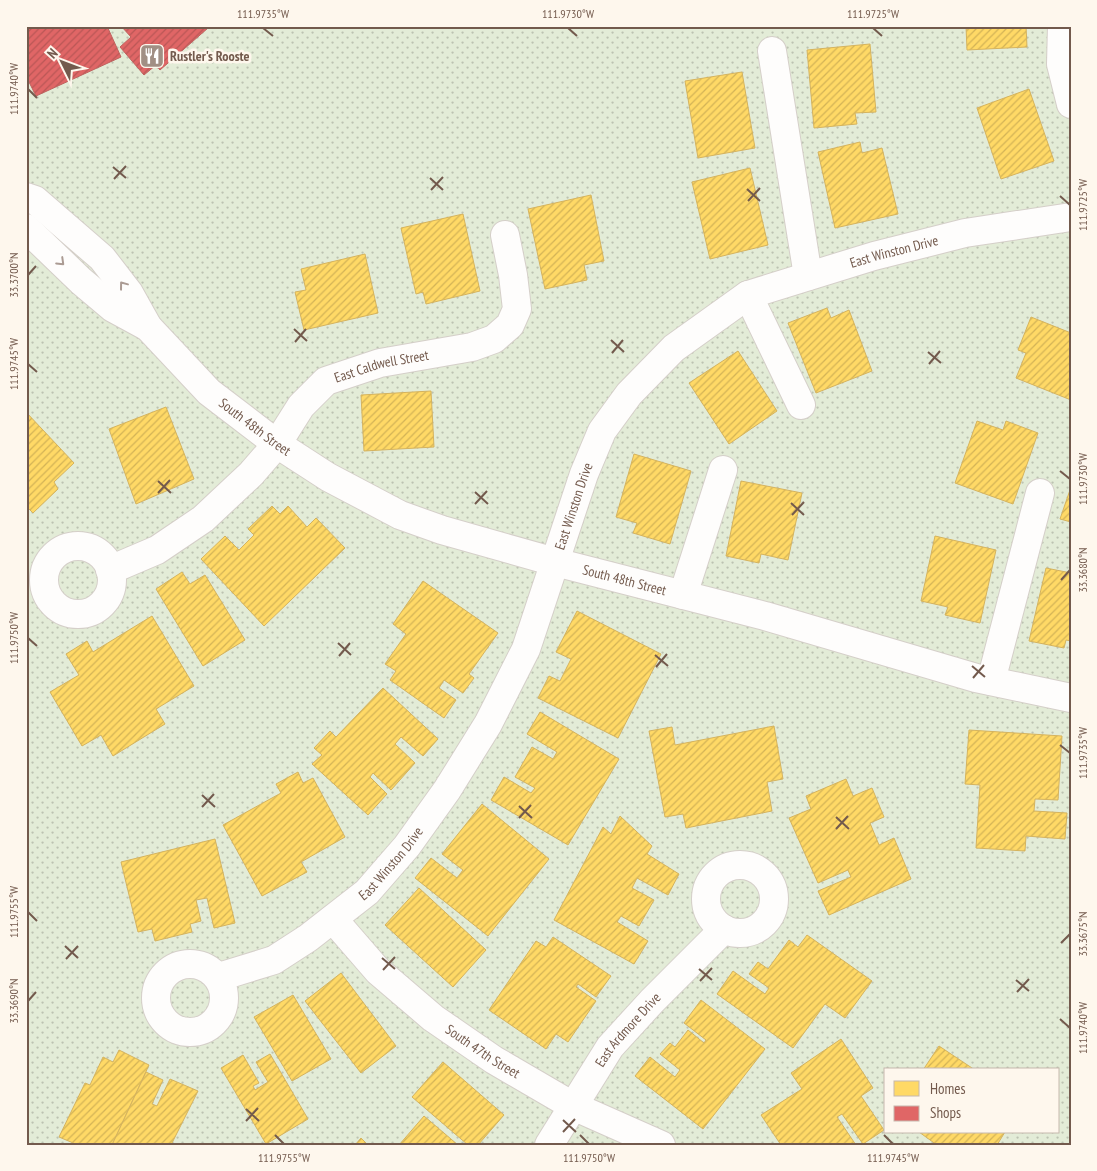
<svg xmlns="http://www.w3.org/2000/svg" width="1097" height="1171" viewBox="0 0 1097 1171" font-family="'PT Sans Narrow',sans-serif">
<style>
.green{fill:url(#green-dots);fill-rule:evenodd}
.homes{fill:url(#homes-hatch);stroke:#d5b35e}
.shops{fill:url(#shops-hatch);stroke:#bf625e}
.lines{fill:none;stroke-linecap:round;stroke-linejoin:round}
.minor-casing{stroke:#d5cfc9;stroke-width:30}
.minor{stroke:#fefdfc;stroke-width:28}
.oneway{stroke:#ab9b93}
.ticks{fill:none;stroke:#735a4d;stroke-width:2}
.labels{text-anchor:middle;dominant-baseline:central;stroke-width:5;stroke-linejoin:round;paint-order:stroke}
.poi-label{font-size:14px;font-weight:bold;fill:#735a4d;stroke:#fef7ed;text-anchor:start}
.street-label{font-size:14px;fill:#735a4d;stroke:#fef7ed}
.neatline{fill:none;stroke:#735a4d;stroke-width:2}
.ticks-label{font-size:12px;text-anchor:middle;fill:#735a4d}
</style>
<defs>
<pattern id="green-dots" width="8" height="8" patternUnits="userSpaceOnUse" patternTransform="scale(1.25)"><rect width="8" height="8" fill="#e3ecd7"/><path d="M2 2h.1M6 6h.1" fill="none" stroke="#bcc2b1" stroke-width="1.8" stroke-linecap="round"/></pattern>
<pattern id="homes-hatch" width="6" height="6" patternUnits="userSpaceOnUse" patternTransform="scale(1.25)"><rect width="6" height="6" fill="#ffd966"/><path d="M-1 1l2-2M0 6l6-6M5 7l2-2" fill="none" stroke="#d3b356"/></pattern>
<pattern id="shops-hatch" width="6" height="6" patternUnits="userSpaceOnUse" patternTransform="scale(1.25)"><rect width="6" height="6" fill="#e06666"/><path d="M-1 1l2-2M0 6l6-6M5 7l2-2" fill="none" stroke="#ba5756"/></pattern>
</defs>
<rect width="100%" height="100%" fill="#f6f2eb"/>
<path class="green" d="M26,26H1071V1145H26ZM886,1070H1058V1132H886Z"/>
<g class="homes">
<path d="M966,26H1026L1027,47L967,50Z"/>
<path d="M870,44L876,112L855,113L857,124L814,128L807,50Z"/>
<path d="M742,72L755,148L698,158L685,81Z"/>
<path d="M1029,89L1054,161L1001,179L977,108Z"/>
<path d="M860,142L862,153L882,148L898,214L835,228L818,152Z"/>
<path d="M750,168L768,245L710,259L692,182Z"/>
<path d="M591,195L604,261L584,265L587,280L545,289L528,209Z"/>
<path d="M463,214L480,291L426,304L423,292L416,294L401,228Z"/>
<path d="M365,254L378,313L304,330L295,292L306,290L301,269Z"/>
<path d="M827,308L831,318L849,310L872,371L816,393L788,323Z"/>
<path d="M1031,317L1071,333V400L1016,378L1026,353L1018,350Z"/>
<path d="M738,351L777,411L729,444L689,383Z"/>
<path d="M431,391L434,447L364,451L361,395Z"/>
<path d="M166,407L194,479L136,504L109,429Z"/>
<path d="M26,412L74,463L54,482L58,489L33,513L26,506Z"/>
<path d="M977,421L1003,430L1006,421L1038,433L1013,504L955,483Z"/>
<path d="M634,454L691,471L670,544L633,533L637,523L616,517Z"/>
<path d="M741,481L802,493L788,560L761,554L759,563L726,556Z"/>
<path d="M1071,487V522L1060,519Z"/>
<path d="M272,506L280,514L288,506L307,527L316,518L345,548L264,626L201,559L225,536L239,550L254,535L248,529Z"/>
<path d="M935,536L996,550L980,623L945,615L948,607L921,601Z"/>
<path d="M1046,568L1071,573V641L1066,640L1064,648L1029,641Z"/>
<path d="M182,572L190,584L205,575L245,640L203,666L156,589Z"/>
<path d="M423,581L498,633L469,674L474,678L463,693L444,680L439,688L456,700L444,718L390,680L396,671L385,664L406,634L393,624Z"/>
<path d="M577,611L661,654L618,738L538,698L549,676L560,681L571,659L556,652Z"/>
<path d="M152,616L194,686L156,709L165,724L113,756L101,735L82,746L50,692L79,675L66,654L87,641L93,652Z"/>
<path d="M383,688L438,739L423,756L401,737L395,744L415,763L391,790L373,773L370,777L387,794L368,815L312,764L322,755L314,748L330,731L336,737Z"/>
<path d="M540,712L619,759L568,845L491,800L504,777L531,793L535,788L515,777L532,747L553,759L557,752L527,734Z"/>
<path d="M774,726L783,779L767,782L772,811L686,828L683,814L665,817L649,731L672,727L675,745Z"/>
<path d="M969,730L1062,736L1058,800L1035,799L1034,811L1067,813L1065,839L1026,836L1025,851L976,848L980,785L965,784Z"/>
<path d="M298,772L303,783L313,778L345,837L301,862L307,872L262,896L223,825L281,793L276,784Z"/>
<path d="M846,779L853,796L872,788L884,817L870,823L879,845L894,838L911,879L829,915L818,891L851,877L848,870L818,883L789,818L811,809L806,796Z"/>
<path d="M482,804L549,859L488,936L415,878L431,858L457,878L463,870L442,854Z"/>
<path d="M620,816L652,846L647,854L679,874L668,895L637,878L632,888L654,900L639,926L621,916L617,922L648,941L634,964L554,920L603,827L611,834Z"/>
<path d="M215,839L235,923L214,928L207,898L196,900L201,921L190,924L192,932L155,941L152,929L138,932L121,862Z"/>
<path d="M419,888L486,950L453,987L385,925Z"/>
<path d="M807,935L872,981L845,1018L825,1004L793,1048L717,994L733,971L765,994L769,988L749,974L758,962L768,969L789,940L798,947Z"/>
<path d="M553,937L611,976L596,997L578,984L576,987L596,1001L568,1042L556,1034L546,1049L489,1010L536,941L546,947Z"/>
<path d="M341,973L396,1046L361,1073L305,1001Z"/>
<path d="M293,995L331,1059L292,1081L254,1017Z"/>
<path d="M701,1000L765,1049L703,1129L635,1076L650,1057L675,1077L680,1070L660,1054L670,1043L675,1047L688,1030L704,1043L706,1040L684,1023Z"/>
<path d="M841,1039L873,1088L861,1096L884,1130L863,1144L842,1114L837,1117L856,1145H781L761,1115L802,1089L791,1073Z"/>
<path d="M939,1046L975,1070H923Z"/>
<path d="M119,1050L149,1065L112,1145H78L59,1137L85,1083L90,1085L103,1057L113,1062Z"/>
<path d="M270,1054L308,1119L266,1144L221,1068L243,1055L259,1083L253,1086L255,1090L268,1082L256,1062Z"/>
<path d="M443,1062L504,1115L478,1145H468L412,1097Z"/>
<path d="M146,1072L163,1080L152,1104L157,1106L170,1079L198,1091L171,1145H112Z"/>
<path d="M424,1116L458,1145H399Z"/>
<path d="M919,1132H1005L997,1145H937Z"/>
<path d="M361,1138L368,1145H355Z"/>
</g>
<g class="shops">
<path d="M26,26H107L121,57L36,96L26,76Z"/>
<path d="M121,26H207L208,28L160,70L156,65L144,75L120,47L131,37Z"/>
</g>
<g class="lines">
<defs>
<g id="minor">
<path d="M1062,26L1061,64L1071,104"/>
<path d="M772,51L808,276"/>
<path id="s1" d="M26,197L35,200L102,258L129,293L148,327L209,392L277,444L328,477L400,515L442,530L555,562L765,616L976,678L1071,698"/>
<path d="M26,228L81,281L113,308L148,327"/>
<path d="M748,295L801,405"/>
<circle cx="78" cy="580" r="34"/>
<path id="s2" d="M110,570L157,550L203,519L251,474L277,444L301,406L326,381L380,363L472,347L494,339L510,325L517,309L513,275L505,235"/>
<path d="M683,595L723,470"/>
<path d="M991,681L1040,493"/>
<circle cx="740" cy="899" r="34"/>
<path id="s3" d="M333,919L378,971L433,1018L494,1060L573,1106L661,1145"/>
<circle cx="190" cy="998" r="34"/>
<path id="s4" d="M219,977L274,960L308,938L367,892L407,846L447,790L488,724L526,649L584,474L602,431L629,394L674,348L748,295L874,256L965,233L1071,217"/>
<path id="s5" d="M549,1145L610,1047L652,1001L724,929"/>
</g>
</defs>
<use href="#minor" class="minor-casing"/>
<use href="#minor" class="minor"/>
</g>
<defs><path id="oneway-chevron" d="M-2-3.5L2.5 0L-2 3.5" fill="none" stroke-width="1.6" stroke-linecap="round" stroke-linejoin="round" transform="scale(1.25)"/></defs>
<g class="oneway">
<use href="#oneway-chevron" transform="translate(61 262) rotate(44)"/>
<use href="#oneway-chevron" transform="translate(123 285) rotate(-127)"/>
</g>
<path class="ticks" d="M263,28L273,36M568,28L577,36M873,28L882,36M28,89L37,98M113,167L126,178M430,178L443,190M114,179L126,166M747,189L760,201M431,190L443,177M1060,196L1070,205M748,201L760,188M28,275L36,266M294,329L307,341M611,340L624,352M295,342L306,329M928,352L941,363M612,353L623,340M28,364L37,372M929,364L940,351M1060,471L1070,479M158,481L171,493M475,492L488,504M158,493L170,480M791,503L804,515M475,504L487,491M792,515L804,502M1061,580L1070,570M28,638L37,646M338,643L351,655M655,655L668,666M339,656L350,643M972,666L985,677M656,667L667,654M973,678L984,665M1060,745L1070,753M202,795L215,807M519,806L532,818M202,807L214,794M836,817L849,829M519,818L531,805M836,829L848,816M28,912L37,921M1061,943L1070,934M65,946L78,958M382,958L395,969M66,959L78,946M699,969L712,980M383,970L395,957M1016,980L1029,991M700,981L712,968M1017,992L1029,979M28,1001L36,992M1060,1019L1070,1028M246,1109L259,1121M563,1120L576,1132M246,1121L258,1108M563,1132L575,1119M275,1135L284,1144M580,1135L589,1144M884,1135L893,1144"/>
<defs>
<symbol id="restaurant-square" viewBox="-11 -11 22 22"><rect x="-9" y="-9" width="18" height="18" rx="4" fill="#a18f84" stroke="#fef7ed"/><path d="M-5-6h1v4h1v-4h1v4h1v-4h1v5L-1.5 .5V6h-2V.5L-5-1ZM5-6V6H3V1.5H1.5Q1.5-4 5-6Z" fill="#fff"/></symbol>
</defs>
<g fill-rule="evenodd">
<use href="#restaurant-square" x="138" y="42" width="28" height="28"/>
</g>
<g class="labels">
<g class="poi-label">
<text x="170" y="56">Rustler's Rooste</text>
</g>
<g class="street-label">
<text stroke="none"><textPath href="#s4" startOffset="1049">East Winston Drive</textPath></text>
<text stroke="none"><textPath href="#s2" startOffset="350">East Caldwell Street</textPath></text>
<text stroke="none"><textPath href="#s1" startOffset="328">South 48th Street</textPath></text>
<text stroke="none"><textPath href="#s4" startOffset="615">East Winston Drive</textPath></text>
<text stroke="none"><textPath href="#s1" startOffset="732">South 48th Street</textPath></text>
<text stroke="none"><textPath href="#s4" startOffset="210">East Winston Drive</textPath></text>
<text stroke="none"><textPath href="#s5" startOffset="140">East Ardmore Drive</textPath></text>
<text stroke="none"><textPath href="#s3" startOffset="201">South 47th Street</textPath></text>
</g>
</g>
<rect width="1097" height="1171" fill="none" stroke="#fef7ed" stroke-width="55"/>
<rect x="884" y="1068" width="175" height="65" fill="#fef7ed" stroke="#c6b8ad"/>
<rect x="894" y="1081" width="25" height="15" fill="#ffd966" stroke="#c6b8ad"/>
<text x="930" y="1094" font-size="15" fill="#735a4d">Homes</text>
<rect x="894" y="1106" width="25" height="15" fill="#e06666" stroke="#c6b8ad"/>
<text x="930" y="1118" font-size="15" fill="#735a4d">Shops</text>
<g transform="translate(62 62) rotate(312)" stroke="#fef7ed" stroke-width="4" paint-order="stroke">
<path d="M0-4L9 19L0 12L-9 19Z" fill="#735a4d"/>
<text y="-8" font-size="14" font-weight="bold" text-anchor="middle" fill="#735a4d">N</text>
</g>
<rect x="28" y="28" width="1042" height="1116" class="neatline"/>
<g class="ticks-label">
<text x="263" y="18">111.9735°W</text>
<text x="568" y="18">111.9730°W</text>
<text x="873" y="18">111.9725°W</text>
<text transform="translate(14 89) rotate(-90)" y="4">111.9740°W</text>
<text transform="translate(1083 205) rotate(-90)" y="4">111.9725°W</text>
<text transform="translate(14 275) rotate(-90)" y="4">33.3700°N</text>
<text transform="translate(14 364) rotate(-90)" y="4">111.9745°W</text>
<text transform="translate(1083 479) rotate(-90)" y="4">111.9730°W</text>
<text transform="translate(1083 570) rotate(-90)" y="4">33.3680°N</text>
<text transform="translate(14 638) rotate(-90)" y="4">111.9750°W</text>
<text transform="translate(1083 753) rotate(-90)" y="4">111.9735°W</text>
<text transform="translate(14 912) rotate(-90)" y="4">111.9755°W</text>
<text transform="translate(1083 934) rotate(-90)" y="4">33.3675°N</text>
<text transform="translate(14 1001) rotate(-90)" y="4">33.3690°N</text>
<text transform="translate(1083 1028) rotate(-90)" y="4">111.9740°W</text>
<text x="284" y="1162">111.9755°W</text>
<text x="589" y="1162">111.9750°W</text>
<text x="893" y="1162">111.9745°W</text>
</g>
</svg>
